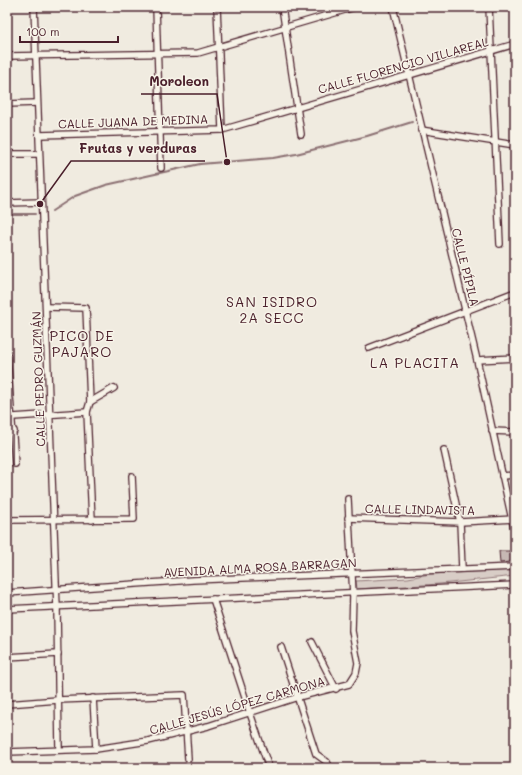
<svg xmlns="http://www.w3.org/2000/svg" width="522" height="775" viewBox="0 0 522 775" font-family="Mali,sans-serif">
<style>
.green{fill:#d8cdc6;stroke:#917678}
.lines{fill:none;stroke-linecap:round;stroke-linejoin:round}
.stream{stroke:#8b6f72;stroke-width:2}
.building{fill:#c6b8b3;stroke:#4a1f2b}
.minor-casing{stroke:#4a1f2b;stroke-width:8}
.minor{stroke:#f7f3e8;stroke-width:5.5}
.labels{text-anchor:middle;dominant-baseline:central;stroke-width:3;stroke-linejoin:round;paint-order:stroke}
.street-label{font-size:12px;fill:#4a1f2b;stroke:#f7f3e8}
.quarter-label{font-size:14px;letter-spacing:1px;fill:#4a1f2b;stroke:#f7f3e8}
.leader{fill:none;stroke:#4a1f2b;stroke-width:1.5}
.callout-dot{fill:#4a1f2b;stroke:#f7f3e8;stroke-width:1.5}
.callout-label{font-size:13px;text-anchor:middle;font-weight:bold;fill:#4a1f2b;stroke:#f7f3e8;stroke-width:3;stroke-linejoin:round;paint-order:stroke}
</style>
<rect width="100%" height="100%" fill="#f0ebe0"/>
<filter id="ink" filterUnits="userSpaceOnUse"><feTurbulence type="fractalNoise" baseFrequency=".025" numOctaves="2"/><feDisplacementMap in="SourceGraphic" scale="8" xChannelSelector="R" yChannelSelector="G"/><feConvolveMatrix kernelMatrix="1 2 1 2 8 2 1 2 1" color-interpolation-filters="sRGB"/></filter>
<g filter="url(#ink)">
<path class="green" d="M515,570V576L440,584L357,589L356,581L408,578L430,574Z"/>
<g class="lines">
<g class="stream">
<path d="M52,211L75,196L106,185L200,164L273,158L296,154L367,136L412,122"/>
<path d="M7,214H35"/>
</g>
</g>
<path class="building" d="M499,551H515V557L510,562L500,563Z"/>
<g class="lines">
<defs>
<g id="minor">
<path d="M34,7L57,608L59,750"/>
<path d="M156,7L161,168"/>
<path d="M217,7L222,130"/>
<path d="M282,7L301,134"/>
<path d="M393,7L477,360L515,533"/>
<path d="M489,7L500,244"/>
<path d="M7,56L198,53L355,7"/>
<path d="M7,104L37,103"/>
<path d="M421,130L515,145"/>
<path d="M39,135L222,130L515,44"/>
<path d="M7,154H39"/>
<path d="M7,203L41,202"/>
<path d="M46,307L86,308L90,402L87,412L92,520"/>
<path d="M369,348L515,292"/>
<path d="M7,354L15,464"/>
<path d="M477,360L515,358"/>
<path d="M90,402L114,388"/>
<path d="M13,417L87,412"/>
<path d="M492,431L515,432"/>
<path d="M7,432L14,431"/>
<path d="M444,450L460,522L462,569"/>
<path d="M502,476L515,475"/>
<path d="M348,518L460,522L514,519"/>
<path d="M7,520L134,519L132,476"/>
<path d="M7,593L193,580L515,567"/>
<path d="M213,599L250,713L269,768"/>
<path d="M7,609L515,585"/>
<path d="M312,642L336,689"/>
<path d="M281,647L316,754L327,762L330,768"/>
<path d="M7,657L58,654"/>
<path d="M93,698L96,749"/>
<path d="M7,704L58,700L184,695L188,759"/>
<path d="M7,752L96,749L148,741L208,726L298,697L349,684L356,673L358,663L352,631L353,595L348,499"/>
</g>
</defs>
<use href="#minor" class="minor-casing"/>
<use href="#minor" class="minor"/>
</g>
</g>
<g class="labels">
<g class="street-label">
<text transform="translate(403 65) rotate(-16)">CALLE FLORENCIO VILLAREAL</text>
<text transform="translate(133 121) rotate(-2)">CALLE JUANA DE MEDINA</text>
<text transform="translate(466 267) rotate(76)">CALLE PÍPILA</text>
<text transform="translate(38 379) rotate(-92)">CALLE PEDRO GUZMÁN</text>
<text transform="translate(420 509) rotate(1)">CALLE LINDAVISTA</text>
<text transform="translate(260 567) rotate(-3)">AVENIDA ALMA ROSA BARRAGAN</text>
<text transform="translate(237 705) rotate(-16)">CALLE JESÚS LÓPEZ CARMONA</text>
</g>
<g class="quarter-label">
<text x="272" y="301">SAN ISIDRO<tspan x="272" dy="16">2A SECC</tspan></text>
<text x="82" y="335">PICO DE<tspan x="82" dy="16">PAJARO</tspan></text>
<text x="415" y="362">LA PLACITA</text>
</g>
</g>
<path class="leader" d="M227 162L217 94H141M40 204L71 161H205"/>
<g class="callout-dot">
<circle cx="227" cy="162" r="4"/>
<circle cx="40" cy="204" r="4"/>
</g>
<g class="callout-label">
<text x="179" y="86">Moroleon</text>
<text x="138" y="153">Frutas y verduras</text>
</g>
<rect width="522" height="775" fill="none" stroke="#f7f3e8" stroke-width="24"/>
<rect x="12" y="12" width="498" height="751" fill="none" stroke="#4a1f2b" stroke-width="1.5" filter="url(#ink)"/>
<path d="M20 36v6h98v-6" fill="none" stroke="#4a1f2b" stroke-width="2"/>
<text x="26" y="36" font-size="12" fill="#4a1f2b" stroke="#f7f3e8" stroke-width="3" paint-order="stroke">100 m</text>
</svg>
